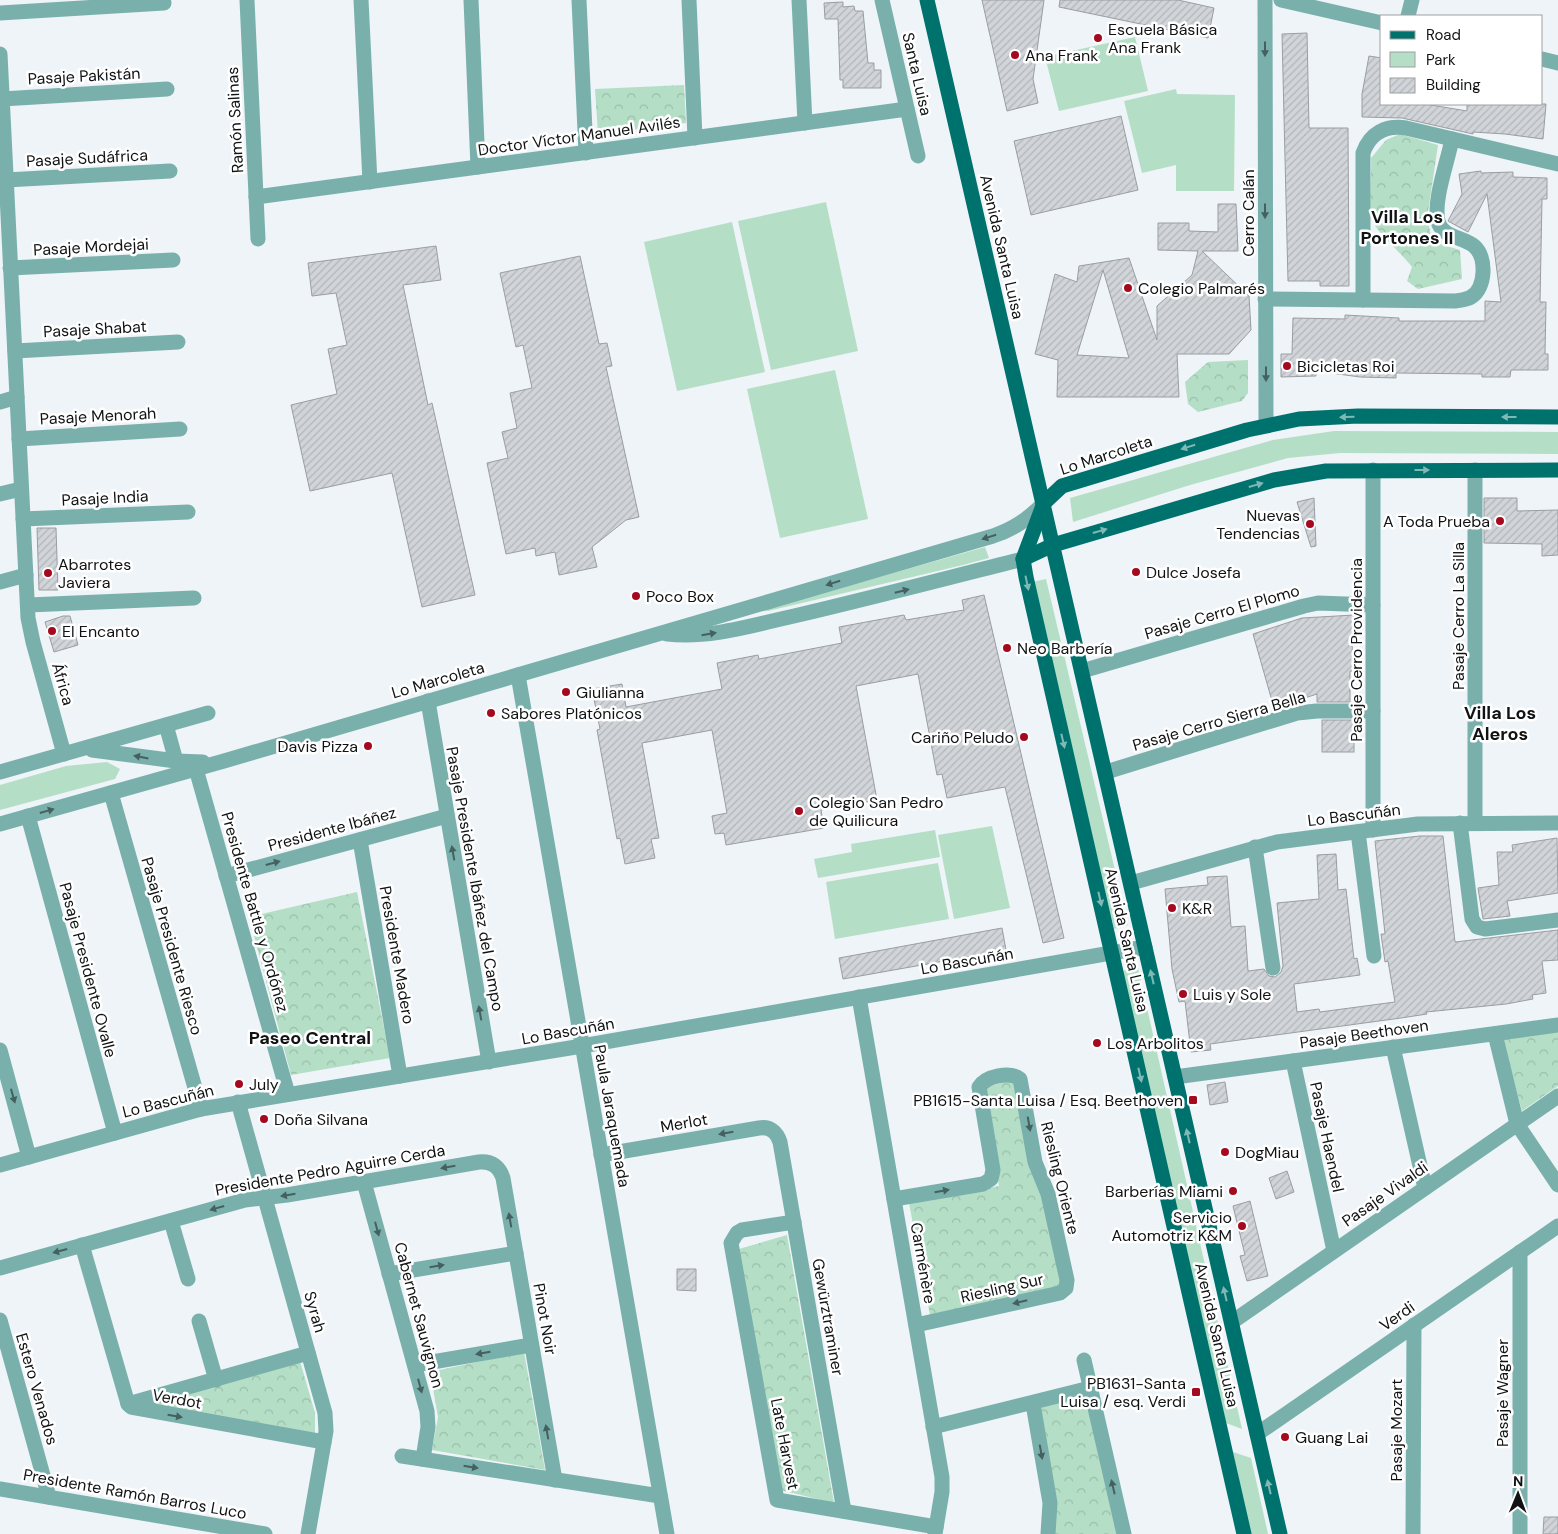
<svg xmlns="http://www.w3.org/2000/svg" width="1558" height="1534" viewBox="0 0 1558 1534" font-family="'DM Sans',sans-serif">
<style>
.green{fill:#b4dfc6}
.forest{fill:url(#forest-crowns)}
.building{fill:url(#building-hatch);stroke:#9a9ea2;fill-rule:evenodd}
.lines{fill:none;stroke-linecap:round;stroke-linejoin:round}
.minor{stroke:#79b0ac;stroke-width:15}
.major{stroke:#00726e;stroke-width:15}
.oneway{fill:#446160}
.oneway2{fill:#80b8b6}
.poi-dot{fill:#a40920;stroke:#fff;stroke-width:2}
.labels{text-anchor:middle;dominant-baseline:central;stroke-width:5;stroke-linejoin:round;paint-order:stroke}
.poi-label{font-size:16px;fill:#101213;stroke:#fff;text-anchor:start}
.street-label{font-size:16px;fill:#101213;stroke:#fff}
.neighbourhood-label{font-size:18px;font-weight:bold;fill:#101213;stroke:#fff}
</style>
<defs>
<pattern id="forest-crowns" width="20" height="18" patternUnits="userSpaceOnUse" patternTransform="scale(1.25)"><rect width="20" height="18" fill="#b4dfc6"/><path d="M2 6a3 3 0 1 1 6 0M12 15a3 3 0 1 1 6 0" fill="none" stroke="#9abea9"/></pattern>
<pattern id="building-hatch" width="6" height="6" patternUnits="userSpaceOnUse" patternTransform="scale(1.25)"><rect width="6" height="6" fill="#d1d5d9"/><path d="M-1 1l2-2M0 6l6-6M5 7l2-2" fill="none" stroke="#b2b6b9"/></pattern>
</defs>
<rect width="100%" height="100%" fill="#eef4f7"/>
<g class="green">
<path d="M1135,37L1148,91L1059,111L1045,57Z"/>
<path d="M1176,89L1177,94L1235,95L1234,191H1176V165L1142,173L1124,101Z"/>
<path d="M826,202L858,351L771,370L738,221Z"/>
<path d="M732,222L765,372L677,391L644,242Z"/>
<path d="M835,370L868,519L780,538L747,389Z"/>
<path d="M1334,431L1558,432V454L1340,453L1288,458L1190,485L1073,522L1070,498L1273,440Z"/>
<path d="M985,547L989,558L963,565L768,611L763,610Z"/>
<path d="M1046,579L1128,925L1114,929L1032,582Z"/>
<path d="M107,762L120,769L115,779L0,810V785L66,766Z"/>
<path d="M992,826L1010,908L954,919L938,835Z"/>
<path d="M935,830L940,857L818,878L814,859L852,852L851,844Z"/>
<path d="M938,863L949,919L835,939L826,882Z"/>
<path d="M1138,968L1242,1429L1226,1423L1122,971Z"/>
<path d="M1233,1452L1251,1458L1268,1534H1250Z"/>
</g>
<g class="forest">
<path d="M684,85L686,123L598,134L595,89Z"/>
<path d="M1400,134L1438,145L1427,219L1433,242L1460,250L1462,279L1418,289L1407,281L1412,267C1404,256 1374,229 1372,220C1368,206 1372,174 1371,158L1386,140Z"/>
<path d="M1248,360V393L1242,401L1198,412L1188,404L1185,382L1208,362Z"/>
<path d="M357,892L390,1058L291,1075L249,917Z"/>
<path d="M1558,1031V1086L1522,1111L1502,1037Z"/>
<path d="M1013,1080L1062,1277L1059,1286L930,1315L909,1203L999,1186L983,1088Z"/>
<path d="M787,1235L834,1503L780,1490L739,1249Z"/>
<path d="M524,1352L545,1470L432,1450L438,1417L430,1372Z"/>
<path d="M300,1361L315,1413V1436L147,1404Z"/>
<path d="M1085,1395L1120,1534H1052L1039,1408Z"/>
</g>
<g class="building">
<path d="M982,0H1044L1033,79L1038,103L1007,111Z"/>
<path d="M1060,0H1178L1214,8L1208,38L1059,7Z"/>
<path d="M843,2V7L854,6L855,11H863L868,63H874V70H881V88H843V80H840L838,19H825L824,3Z"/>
<path d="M1307,33L1309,128H1348L1349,286H1320V281H1288L1282,34Z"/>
<path d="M1369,56L1382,58V104H1425L1467,111V104H1546L1543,139L1505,134L1473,132V134L1402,118L1362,117V94Z"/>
<path d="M1121,116L1138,190L1031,215L1014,141Z"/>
<path d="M1481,171V173L1513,172V177L1547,178V199H1542L1540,302H1546L1545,354H1548V370H1511L1510,377H1482V374L1396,373V378L1360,377L1316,371V376L1281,377V354H1292L1293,318L1345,319V315L1399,318V321H1485V301L1501,302L1487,194L1468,232L1448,221L1462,194L1459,174Z"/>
<path d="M1218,204H1236L1238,251H1202L1249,296L1251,330L1229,354H1177L1179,397H1057L1058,360L1035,354L1055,274L1077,282L1079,266L1129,258L1157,340V306L1192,275L1198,251L1158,250V223H1189V231L1218,232ZM1103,270L1129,358L1077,355Z"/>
<path d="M436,246L441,280L403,285L428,405L432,403L475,595L422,607L392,473L310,491L291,405L337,394L328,349L347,345L336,293L312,296L308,263Z"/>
<path d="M580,256L599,344L607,343L612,366L606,367L639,517L626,520L592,547L597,567L559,575L555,552L536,556L535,548L506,554L487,463L508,458L502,432L517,428L510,393L532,388L523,345L516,347L500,273Z"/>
<path d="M1314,498L1316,546L1311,547L1297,502Z"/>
<path d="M1484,498H1517V511L1558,510V555L1542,556V544L1484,543Z"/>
<path d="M37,528H56L58,590H39Z"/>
<path d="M984,595L1064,938L1043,943L1005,787L947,798L942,774L937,775L918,674L856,686L877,800L821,810L824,828L726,845L724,833L715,834L712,816L727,813L712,730L642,743L659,838L651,839L655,858L625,864L620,838L617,839L597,730L600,729L592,689L622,684L626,707L722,689L717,663L758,655L759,659L842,643L839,627L904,615L906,620L964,610L962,600Z"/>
<path d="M1354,615L1352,645L1354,671H1350V702H1317V694L1274,708L1253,634L1302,618Z"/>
<path d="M63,616H70L78,645L54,652L45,622Z"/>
<rect x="1322" y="720" width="32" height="32"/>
<path d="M1420,836H1443L1455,942L1558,930V960L1542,961L1546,993L1532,995L1533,999L1506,1004L1426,1012L1427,1014L1401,1018L1210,1044L1211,1050L1191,1052L1185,1001L1179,1002L1172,969L1165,889L1208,885L1207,877L1227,876L1231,927L1245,926L1248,971L1264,969L1269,976L1275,977L1281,972L1283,966L1277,903L1319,899L1317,855L1336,854L1338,890L1346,889L1354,959L1357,958L1360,975L1294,984L1297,1012L1319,1009L1320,1012L1395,1002L1388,961L1385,962L1381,934H1385L1375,841Z"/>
<path d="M1557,838L1558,893L1507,901L1510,916L1483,919L1478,888L1499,885L1497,852H1513L1512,845Z"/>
<path d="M1002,928L1006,950L843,979L839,958Z"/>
<path d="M1225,1082L1228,1102L1210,1105L1207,1085Z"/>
<path d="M1287,1171L1294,1192L1276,1199L1269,1178Z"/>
<path d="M1250,1201L1268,1276L1247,1281L1240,1256L1245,1255L1233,1206Z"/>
<path d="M677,1269H696V1291L677,1290Z"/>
<path d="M1544,1517H1558V1534H1543Z"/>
</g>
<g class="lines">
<g class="minor">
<path d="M247,0L258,239"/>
<path d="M361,0L370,182"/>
<path d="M471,0L478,167"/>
<path d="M579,0L586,153"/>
<path d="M689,0L695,138"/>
<path d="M799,0L805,123"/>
<path d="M882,0L918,156"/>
<path d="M1265,0L1266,425"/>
<path d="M1281,0L1382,23"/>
<path d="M0,13L164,3"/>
<path d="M1408,16L1412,0"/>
<path d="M0,54L28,618L33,642L64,754"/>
<path d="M1542,59L1558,63"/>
<path d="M2,99L167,89"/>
<path d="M6,180L170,171"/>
<path d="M256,197L907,109"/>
<path d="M10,268L173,260"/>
<path d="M1265,299L1456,301C1461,300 1466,300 1471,297C1486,288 1487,257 1474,246C1463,237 1441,237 1438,221C1433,200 1448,161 1452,139"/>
<path d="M1363,300V153C1370,133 1386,125 1406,128L1558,164"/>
<path d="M15,351L178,342"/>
<path d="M0,402L17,397"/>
<path d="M19,439L180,429"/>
<path d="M1373,470V830"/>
<path d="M1475,470V823"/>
<path d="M0,494L21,489"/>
<path d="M23,519L188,512"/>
<path d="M0,582L26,575"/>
<path d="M28,605L194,598"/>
<path d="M667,634C710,639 753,625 794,616C871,598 947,578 1023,559"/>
<path d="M1082,671L1304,606L1318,603L1373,605"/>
<path d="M518,675L667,1534"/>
<path d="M428,701L489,1062"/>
<path d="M166,725L176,761"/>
<path d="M92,750L176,761L203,762"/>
<path d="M196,769L288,1094"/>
<path d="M0,772L208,713"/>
<path d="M1106,772L1297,713L1317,711H1373"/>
<path d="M111,793L201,1109"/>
<path d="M28,816L115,1133"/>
<path d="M1460,823L1472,919L1477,927L1485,929L1558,920"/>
<path d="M0,824L224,761L993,536C1014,529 1028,519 1044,503"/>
<path d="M1358,832L1374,956"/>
<path d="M360,840L400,1076"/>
<path d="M1255,847L1273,968"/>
<path d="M226,876L447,816"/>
<path d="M1131,883L1277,842L1418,824L1558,823"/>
<path d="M859,997L942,1477V1492L935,1534"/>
<path d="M1495,1034L1517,1124L1558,1185"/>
<path d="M1393,1047L1425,1188"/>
<path d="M0,1050L29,1157"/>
<path d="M1293,1061L1334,1251"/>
<path d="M1175,1077L1558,1025"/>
<path d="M238,1102L325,1413L326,1431L308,1534"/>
<path d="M601,1155L759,1128C770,1126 777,1132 780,1142L844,1511"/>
<path d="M0,1165L201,1109L582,1046L1145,947"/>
<path d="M364,1182L427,1411L428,1427L423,1459"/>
<path d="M894,1199L983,1184L991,1179L993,1170L979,1087C986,1076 1010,1071 1020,1079L1035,1162L1048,1194L1067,1280L1066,1288L1060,1293L916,1325"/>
<path d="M171,1221L188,1279"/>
<path d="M794,1222L742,1230L737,1233L731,1243L777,1500L936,1527"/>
<path d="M82,1245L128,1404L131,1407L324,1442"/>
<path d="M0,1268L245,1200L287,1195L479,1162C491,1161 499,1166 503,1178L555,1480"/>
<path d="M389,1274L516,1253"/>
<path d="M0,1320L49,1497"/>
<path d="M199,1321L216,1380"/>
<path d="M1232,1322L1558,1096"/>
<path d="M1084,1360L1124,1534"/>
<path d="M415,1365L531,1345"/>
<path d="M128,1404L308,1353"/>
<path d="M1033,1404L1050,1503L1048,1534"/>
<path d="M933,1427L1090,1388"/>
<path d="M1257,1434L1558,1226"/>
<path d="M402,1456L660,1496"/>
<path d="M0,1489L265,1534"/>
<path d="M1413,1534L1414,1325"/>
<path d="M1520,1534V1252"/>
</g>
<g class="major">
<path d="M927,0L1280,1534"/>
<path d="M1023,559L1053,545L1274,480L1326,471L1558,470"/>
<path d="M1244,1534L1026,577L1023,559L1044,503L1062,486L1247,430L1299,419L1358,416L1558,417"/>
</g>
</g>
<defs><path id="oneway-solid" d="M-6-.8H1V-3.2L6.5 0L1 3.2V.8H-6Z" transform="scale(1.25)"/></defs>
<g class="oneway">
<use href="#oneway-solid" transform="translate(1265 49) rotate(90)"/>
<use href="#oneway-solid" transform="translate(1265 211) rotate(90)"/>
<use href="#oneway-solid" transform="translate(1266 374) rotate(90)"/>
<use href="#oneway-solid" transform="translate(989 537) rotate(163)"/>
<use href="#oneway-solid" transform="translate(833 583) rotate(163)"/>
<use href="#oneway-solid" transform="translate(902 591) rotate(-14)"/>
<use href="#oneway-solid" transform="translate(709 634) rotate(-10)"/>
<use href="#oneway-solid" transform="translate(141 757) rotate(-169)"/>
<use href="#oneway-solid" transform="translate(47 811) rotate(-16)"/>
<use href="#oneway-solid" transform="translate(453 853) rotate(-100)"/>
<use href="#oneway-solid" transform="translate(273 863) rotate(-15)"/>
<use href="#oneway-solid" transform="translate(480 1013) rotate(-100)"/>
<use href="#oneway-solid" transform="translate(13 1096) rotate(74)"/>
<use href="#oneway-solid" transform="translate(1029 1124) rotate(80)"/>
<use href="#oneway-solid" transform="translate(726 1133) rotate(170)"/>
<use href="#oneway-solid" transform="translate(448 1167) rotate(170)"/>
<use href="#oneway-solid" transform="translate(942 1191) rotate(-10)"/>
<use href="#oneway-solid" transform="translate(288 1195) rotate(171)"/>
<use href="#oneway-solid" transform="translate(217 1208) rotate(164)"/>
<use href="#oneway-solid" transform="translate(510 1220) rotate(-100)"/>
<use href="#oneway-solid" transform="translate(377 1229) rotate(75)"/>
<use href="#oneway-solid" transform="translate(60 1251) rotate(165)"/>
<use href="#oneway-solid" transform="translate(437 1266) rotate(-9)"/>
<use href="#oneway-solid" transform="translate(1020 1302) rotate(167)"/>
<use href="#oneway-solid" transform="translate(483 1353) rotate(170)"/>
<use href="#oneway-solid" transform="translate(420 1386) rotate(75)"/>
<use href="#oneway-solid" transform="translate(175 1416) rotate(10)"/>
<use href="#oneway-solid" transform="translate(547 1432) rotate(-100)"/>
<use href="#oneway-solid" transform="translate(1041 1452) rotate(80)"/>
<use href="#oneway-solid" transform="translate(471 1467) rotate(9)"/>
<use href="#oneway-solid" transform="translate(1113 1487) rotate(-103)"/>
</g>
<g class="oneway2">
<use href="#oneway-solid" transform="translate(1347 417) rotate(179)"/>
<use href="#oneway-solid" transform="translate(1509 417) rotate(-180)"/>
<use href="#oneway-solid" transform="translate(1188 447) rotate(163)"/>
<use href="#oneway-solid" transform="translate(1422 470)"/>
<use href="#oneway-solid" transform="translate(1256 485) rotate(-16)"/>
<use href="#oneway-solid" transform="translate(1100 531) rotate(-16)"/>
<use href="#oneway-solid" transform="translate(1027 583) rotate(78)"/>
<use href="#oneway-solid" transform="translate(1063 741) rotate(77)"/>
<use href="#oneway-solid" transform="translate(1100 899) rotate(77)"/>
<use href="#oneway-solid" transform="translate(1152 977) rotate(-103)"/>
<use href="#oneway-solid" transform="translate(1140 1075) rotate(77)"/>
<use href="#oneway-solid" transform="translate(1188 1136) rotate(-103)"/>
<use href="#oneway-solid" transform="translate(1225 1294) rotate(-103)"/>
<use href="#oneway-solid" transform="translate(1269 1487) rotate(-103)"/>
</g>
<g class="poi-dot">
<circle cx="1098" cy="38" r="5"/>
<circle cx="1015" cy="55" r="5"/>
<circle cx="1128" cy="288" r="5"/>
<circle cx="1287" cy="366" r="5"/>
<circle cx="1500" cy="521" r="5"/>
<circle cx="1310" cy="524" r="5"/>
<circle cx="1136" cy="572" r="5"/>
<circle cx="48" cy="573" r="5"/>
<circle cx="636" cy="596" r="5"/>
<circle cx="52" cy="631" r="5"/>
<circle cx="1007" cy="648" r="5"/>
<circle cx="566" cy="692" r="5"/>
<circle cx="491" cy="713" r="5"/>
<circle cx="1024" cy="737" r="5"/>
<circle cx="368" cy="746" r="5"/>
<circle cx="799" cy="811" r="5"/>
<circle cx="1172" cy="908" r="5"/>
<circle cx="1183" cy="994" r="5"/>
<circle cx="1097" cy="1043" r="5"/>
<circle cx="239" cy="1084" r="5"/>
<rect x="1188" y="1095" width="10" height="10" rx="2.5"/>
<circle cx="264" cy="1119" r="5"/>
<circle cx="1225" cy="1152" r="5"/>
<circle cx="1233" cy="1191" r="5"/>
<circle cx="1242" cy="1226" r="5"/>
<rect x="1191" y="1387" width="10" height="10" rx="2.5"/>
<circle cx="1285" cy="1437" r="5"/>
</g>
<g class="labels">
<g class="poi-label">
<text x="1108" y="29">Escuela Básica<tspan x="1108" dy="18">Ana Frank</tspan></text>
<text x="1025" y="55">Ana Frank</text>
<text x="1138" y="288">Colegio Palmarés</text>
<text x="1297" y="366">Bicicletas Roi</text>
<text x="1300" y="515" text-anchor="end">Nuevas<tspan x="1300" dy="18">Tendencias</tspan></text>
<text x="1490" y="521" text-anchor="end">A Toda Prueba</text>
<text x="58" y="564">Abarrotes<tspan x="58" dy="18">Javiera</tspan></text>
<text x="1146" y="572">Dulce Josefa</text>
<text x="646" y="596">Poco Box</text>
<text x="62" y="631">El Encanto</text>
<text x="1017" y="648">Neo Barbería</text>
<text x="576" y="692">Giulianna</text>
<text x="501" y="713">Sabores Platónicos</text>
<text x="1014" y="737" text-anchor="end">Cariño Peludo</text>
<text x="358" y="746" text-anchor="end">Davis Pizza</text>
<text x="809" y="802">Colegio San Pedro<tspan x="809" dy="18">de Quilicura</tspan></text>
<text x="1182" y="908">K&amp;R</text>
<text x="1193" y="994">Luis y Sole</text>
<text x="1107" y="1043">Los Arbolitos</text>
<text x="249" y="1084">July</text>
<text x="1183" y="1100" text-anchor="end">PB1615-Santa Luisa / Esq. Beethoven</text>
<text x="274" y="1119">Doña Silvana</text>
<text x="1235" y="1152">DogMiau</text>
<text x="1223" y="1191" text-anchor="end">Barberías Miami</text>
<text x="1232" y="1217" text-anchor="end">Servicio<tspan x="1232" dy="18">Automotriz K&amp;M</tspan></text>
<text x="1186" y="1383" text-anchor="end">PB1631-Santa<tspan x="1186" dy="18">Luisa / esq. Verdi</tspan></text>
<text x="1295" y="1437">Guang Lai</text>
</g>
<g class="street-label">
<text transform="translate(917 74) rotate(77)">Santa Luisa</text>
<text transform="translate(84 76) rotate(-3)">Pasaje Pakistán</text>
<text transform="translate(235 120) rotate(-93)">Ramón Salinas</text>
<text transform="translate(579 136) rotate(-8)">Doctor Víctor Manuel Avilés</text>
<text transform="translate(87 158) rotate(-3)">Pasaje Sudáfrica</text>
<text transform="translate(1248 213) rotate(-90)">Cerro Calán</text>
<text transform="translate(91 247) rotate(-3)">Pasaje Mordejai</text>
<text transform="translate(1002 247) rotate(77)">Avenida Santa Luisa</text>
<text transform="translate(95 329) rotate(-3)">Pasaje Shabat</text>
<text transform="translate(98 416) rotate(-3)">Pasaje Menorah</text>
<text transform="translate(1106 455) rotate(-18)">Lo Marcoleta</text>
<text transform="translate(105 498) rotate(-3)">Pasaje India</text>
<text transform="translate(1222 612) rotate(-16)">Pasaje Cerro El Plomo</text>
<text transform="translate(1458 616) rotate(-90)">Pasaje Cerro La Silla</text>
<text transform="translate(1356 650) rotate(-90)">Pasaje Cerro Providencia</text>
<text transform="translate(438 680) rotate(-16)">Lo Marcoleta</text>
<text transform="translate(63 684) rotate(74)">África</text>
<text transform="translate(1219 721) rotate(-16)">Pasaje Cerro Sierra Bella</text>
<text transform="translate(1354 815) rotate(-7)">Lo Bascuñán</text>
<text transform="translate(332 829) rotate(-15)">Presidente Ibáñez</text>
<text transform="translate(475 879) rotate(80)">Pasaje Presidente Ibáñez del Campo</text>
<text transform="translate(255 912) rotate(74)">Presidente Battle y Ordóñez</text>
<text transform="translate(1127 940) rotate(77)">Avenida Santa Luisa</text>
<text transform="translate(172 946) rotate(74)">Pasaje Presidente Riesco</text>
<text transform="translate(397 955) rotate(80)">Presidente Madero</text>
<text transform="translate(967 961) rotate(-10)">Lo Bascuñán</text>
<text transform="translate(88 970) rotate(75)">Pasaje Presidente Ovalle</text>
<text transform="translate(568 1031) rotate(-10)">Lo Bascuñán</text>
<text transform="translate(1364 1034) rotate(-8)">Pasaje Beethoven</text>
<text transform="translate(168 1101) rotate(-14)">Lo Bascuñán</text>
<text transform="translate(612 1116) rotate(80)">Paula Jaraquemada</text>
<text transform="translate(684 1123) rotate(-10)">Merlot</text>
<text transform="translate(1327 1137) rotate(78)">Pasaje Haendel</text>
<text transform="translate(330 1170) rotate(-10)">Presidente Pedro Aguirre Cerda</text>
<text transform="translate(1060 1178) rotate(76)">Riesling Oriente</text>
<text transform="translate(1385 1194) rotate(-35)">Pasaje Vivaldi</text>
<text transform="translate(923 1263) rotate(80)">Carménère</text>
<text transform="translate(1002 1288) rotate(-13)">Riesling Sur</text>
<text transform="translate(315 1312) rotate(74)">Syrah</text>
<text transform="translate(419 1315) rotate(75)">Cabernet Sauvignon</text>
<text transform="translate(1397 1316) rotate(-35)">Verdi</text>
<text transform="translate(828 1317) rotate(80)">Gewürztraminer</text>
<text transform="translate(545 1319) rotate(80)">Pinot Noir</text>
<text transform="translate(1217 1335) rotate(77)">Avenida Santa Luisa</text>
<text transform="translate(37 1389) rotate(74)">Estero Venados</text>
<text transform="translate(1502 1393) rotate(-90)">Pasaje Wagner</text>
<text transform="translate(177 1399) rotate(10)">Verdot</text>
<text transform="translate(1396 1430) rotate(-90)">Pasaje Mozart</text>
<text transform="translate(785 1444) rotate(79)">Late Harvest</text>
<text transform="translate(135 1494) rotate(10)">Presidente Ramón Barros Luco</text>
</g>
<g class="neighbourhood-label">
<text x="1407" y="217">Villa Los<tspan x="1407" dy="21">Portones II</tspan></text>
<text x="1500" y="713">Villa Los<tspan x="1500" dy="21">Aleros</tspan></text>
<text x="310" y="1038">Paseo Central</text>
</g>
</g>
<rect x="1380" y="15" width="162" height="90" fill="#ffffff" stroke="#9fa0a1"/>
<rect x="1390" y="31" width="25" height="8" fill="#00726e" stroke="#9fa0a1"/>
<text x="1426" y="40" font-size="15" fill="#101213">Road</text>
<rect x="1390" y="52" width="25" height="15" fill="#b4dfc6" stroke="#9fa0a1"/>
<text x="1426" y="65" font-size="15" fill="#101213">Park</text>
<rect x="1390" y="78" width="25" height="15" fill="url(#building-hatch)" stroke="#9fa0a1"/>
<text x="1426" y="90" font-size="15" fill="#101213">Building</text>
<g transform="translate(1518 1494) rotate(1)" stroke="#ffffff" stroke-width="4" paint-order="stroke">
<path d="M0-4L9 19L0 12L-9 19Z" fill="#101213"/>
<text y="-8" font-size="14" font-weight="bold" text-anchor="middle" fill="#101213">N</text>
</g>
</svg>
